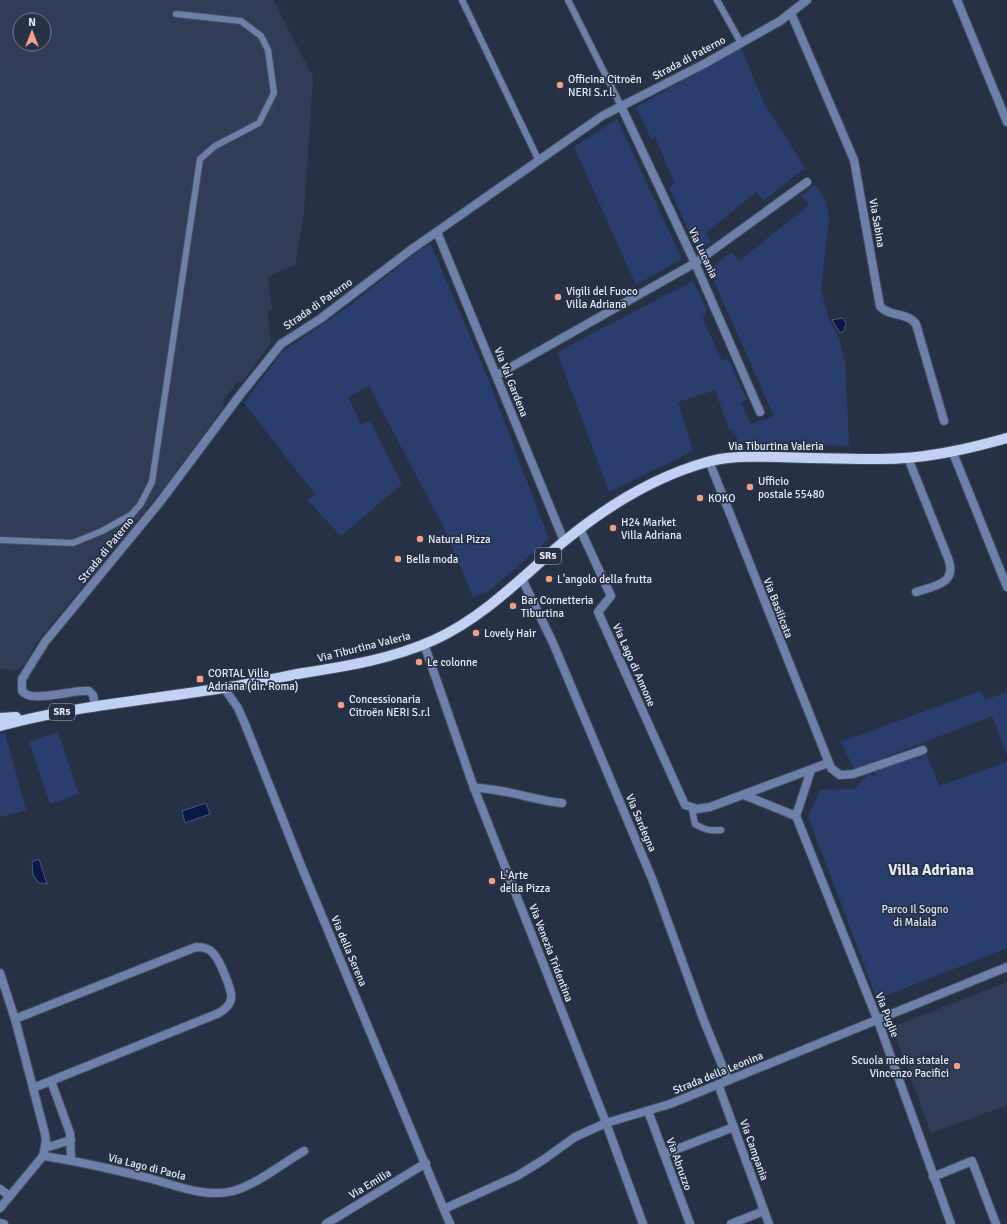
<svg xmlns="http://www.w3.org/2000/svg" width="1007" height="1224" viewBox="0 0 1007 1224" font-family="Signika,sans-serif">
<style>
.built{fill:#313d56;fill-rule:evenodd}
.green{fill:#2a3e6d}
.water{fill:#091947;stroke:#4b587c}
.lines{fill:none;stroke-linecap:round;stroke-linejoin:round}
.lane-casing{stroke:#454f61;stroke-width:8}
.street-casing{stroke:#454f61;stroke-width:10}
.primary-casing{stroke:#454f61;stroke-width:12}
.lane{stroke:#6d80a9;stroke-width:6}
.street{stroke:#6d80a9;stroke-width:8}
.primary{stroke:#c1d1f3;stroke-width:10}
.poi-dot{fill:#f39f83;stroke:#273145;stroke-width:1.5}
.labels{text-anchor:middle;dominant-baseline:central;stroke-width:3.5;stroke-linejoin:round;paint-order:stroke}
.shield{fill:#273145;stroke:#abb2c2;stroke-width:1}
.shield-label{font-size:10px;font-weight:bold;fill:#e4eaf7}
.street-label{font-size:11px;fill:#e4eaf7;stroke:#273145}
.poi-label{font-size:11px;fill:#e4eaf7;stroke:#273145;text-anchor:start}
.park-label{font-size:11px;fill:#dce4f4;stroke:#273145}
.district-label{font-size:15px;font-weight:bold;fill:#e4eaf7;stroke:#273145}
</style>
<rect width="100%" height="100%" fill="#273145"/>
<g class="built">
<path d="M0,0H273L313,77L304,211L295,266L282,270L268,277L272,310H267L271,343L243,381L236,383L223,402L224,407L163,489L36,643L26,662L17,671L0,668ZM20,20H44V44H20Z"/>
<path d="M1007,982V1105L931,1133L892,1027Z"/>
</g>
<g class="green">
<path d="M741,48L764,103L805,168L763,201L756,192L706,233L711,242L698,252L669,187L675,184L655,137L651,139L636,107Z"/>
<path d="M617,119L682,259L636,285L574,147Z"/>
<path d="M815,184L825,199L829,217L821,289L829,319L839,338L845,363L849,446L737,442V435H733L732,429L729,430L715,390L678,402L693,451L609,492L557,352L693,281L707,310L703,319L722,361L728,359L747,400L741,403L751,424L774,416L709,270L731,252L739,261L809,205L802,196Z"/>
<path d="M431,245L487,376L549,539L489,591L473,597L444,528L369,386L348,397L361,425L370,421L402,484L341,536L308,501L315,494L244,403L282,352L352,304L419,250Z"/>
<path d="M980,691L985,700L1007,692V755L992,716L854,769L841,742Z"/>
<path d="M58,732L79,794L50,804L29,742Z"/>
<path d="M5,733L26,810L0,817V734Z"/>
<path d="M926,752L939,786L1007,762V948L877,999L808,816L821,789C832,791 843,788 854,789L869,774L879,778L872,771Z"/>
</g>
<g class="water">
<path d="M842,318L846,323L844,331L840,333L832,320Z"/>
<path d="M206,803L210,814L185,823L182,811Z"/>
<path d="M39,859L47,884L39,883L33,875L32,862Z"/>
</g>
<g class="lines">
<defs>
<g id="lane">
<path d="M462,0L539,161"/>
<path d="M568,0L621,106"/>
<path d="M717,0L741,43"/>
<path d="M0,540L73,543L102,531L131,515L140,505L152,482L200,159L215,146L259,123L274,93L268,50L261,36L241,21L176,14"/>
<path d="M692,809L695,824C704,830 711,831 721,830"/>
</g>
<g id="street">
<path d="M957,0L1007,122"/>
<path d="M791,13L854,160L880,306C888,317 908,312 916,324L944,421"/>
<path d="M621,106L695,263L760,412"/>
<path d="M437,232L564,541"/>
<path d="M497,375L695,263L807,182"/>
<path d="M953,453L1007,587"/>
<path d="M908,458L948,558C958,584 934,586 916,592"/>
<path d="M709,461L831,768L840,775L853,774L923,750"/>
<path d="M580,529L611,596L598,612L685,805L697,809L710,807L828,763"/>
<path d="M522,579L553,643L653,881L704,1021L728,1080"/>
<path d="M424,644L474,788L606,1123L643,1224"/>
<path d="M224,688L238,708L245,724L302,868L450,1224"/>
<path d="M95,706L93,695L89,691C74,689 31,704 22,691V679L45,642L160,502L240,395L281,344L320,319L412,249L602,116L704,64L780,21L807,0"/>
<path d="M474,788C504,788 532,800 562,803"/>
<path d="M744,795L796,816"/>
<path d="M796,816L878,1021L951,1224"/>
<path d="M796,816L811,770"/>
<path d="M0,973L15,1019L45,1134L46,1141L43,1156"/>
<path d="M15,1019L196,947C202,947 209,948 213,953C219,959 233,991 231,999C230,1006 224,1010 219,1013L33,1088"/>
<path d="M51,1081L70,1133L71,1159"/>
<path d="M718,1084L769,1224"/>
<path d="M648,1111L690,1224"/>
<path d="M45,1148L71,1140"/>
<path d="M664,1154L734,1127"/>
<path d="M933,1177L972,1161L996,1224"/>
<path d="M0,1189L10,1196"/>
<path d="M0,1208L43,1156C80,1161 116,1170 152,1179C177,1186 207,1198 233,1191C256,1185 283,1163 304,1151"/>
<path d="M444,1209L517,1176L543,1160L575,1137L606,1123L670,1104L1007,967"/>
<path d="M0,1223L4,1224"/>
<path d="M326,1224L426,1163"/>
<path d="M731,1224L764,1211"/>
</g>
<g id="primary">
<path d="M0,718L16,717"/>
<path d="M0,726C73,706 149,700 223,688C250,684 277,678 303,673C347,666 392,659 434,640C483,618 522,577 562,543C604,508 654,477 707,462C730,455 754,457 777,457C811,458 846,459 880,459C924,459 964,450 1007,438"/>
</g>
</defs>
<use href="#lane" class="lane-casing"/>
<use href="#street" class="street-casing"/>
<use href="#primary" class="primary-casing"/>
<use href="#lane" class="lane"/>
<use href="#street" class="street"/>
<use href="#primary" class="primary"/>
</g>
<g class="poi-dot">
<circle cx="560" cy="85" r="4"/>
<circle cx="558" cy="297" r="4"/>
<circle cx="750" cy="487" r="4"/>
<circle cx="700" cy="498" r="4"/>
<circle cx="613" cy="528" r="4"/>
<circle cx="420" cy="539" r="4"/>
<circle cx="398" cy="559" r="4"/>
<circle cx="549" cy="579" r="4"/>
<circle cx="513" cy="606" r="4"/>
<circle cx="476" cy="633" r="4"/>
<circle cx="419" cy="662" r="4"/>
<rect x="196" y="675" width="8" height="8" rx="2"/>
<circle cx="341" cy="705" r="4"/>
<circle cx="492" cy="881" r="4"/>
<circle cx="957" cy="1066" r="4"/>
</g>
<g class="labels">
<g class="shield">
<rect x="535" y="548" width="26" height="16" rx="3"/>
<rect x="49" y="704" width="26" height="16" rx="3"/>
</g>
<g class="shield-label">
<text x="548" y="556">SR5</text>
<text x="62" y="712">SR5</text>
</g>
<g class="street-label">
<text transform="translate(689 58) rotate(-28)">Strada di Paterno</text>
<text transform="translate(877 223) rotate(80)">Via Sabina</text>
<text transform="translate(703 253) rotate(65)">Via Lucania</text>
<text transform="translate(318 304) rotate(-35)">Strada di Paterno</text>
<text transform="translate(511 382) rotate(68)">Via Val Gardena</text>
<text x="776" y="446">Via Tiburtina Valeria</text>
<text transform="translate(106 550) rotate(-51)">Strada di Paterno</text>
<text transform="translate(778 608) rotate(69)">Via Basilicata</text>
<text transform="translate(364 647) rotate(-14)">Via Tiburtina Valeria</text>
<text transform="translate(634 665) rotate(66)">Via Lago di Annone</text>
<text transform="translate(641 823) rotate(67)">Via Sardegna</text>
<text transform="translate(349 951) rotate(67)">Via della Serena</text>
<text transform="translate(551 953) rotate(69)">Via Venezia Tridentina</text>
<text transform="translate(887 1015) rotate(69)">Via Puglie</text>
<text transform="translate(718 1073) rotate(-22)">Strada della Leonina</text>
<text transform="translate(754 1150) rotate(70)">Via Campania</text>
<text transform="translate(679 1164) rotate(70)">Via Abruzzo</text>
<text transform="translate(147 1167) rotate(14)">Via Lago di Paola</text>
<text transform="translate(370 1184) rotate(-31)">Via Emilia</text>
</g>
<g class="poi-label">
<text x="568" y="79">Officina Citroën<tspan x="568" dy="13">NERI S.r.l.</tspan></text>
<text x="566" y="291">Vigili del Fuoco<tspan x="566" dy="13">Villa Adriana</tspan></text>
<text x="758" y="481">Ufficio<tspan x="758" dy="13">postale 55480</tspan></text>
<text x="708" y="498">KOKO</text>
<text x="621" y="522">H24 Market<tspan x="621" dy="13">Villa Adriana</tspan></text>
<text x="428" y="539">Natural Pizza</text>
<text x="406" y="559">Bella moda</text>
<text x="557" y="579">L'angolo della frutta</text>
<text x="521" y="600">Bar Cornetteria<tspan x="521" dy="13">Tiburtina</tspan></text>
<text x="484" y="633">Lovely Hair</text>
<text x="427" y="662">Le colonne</text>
<text x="208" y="673">CORTAL Villa<tspan x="208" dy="13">Adriana (dir. Roma)</tspan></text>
<text x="349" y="699">Concessionaria<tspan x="349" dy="13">Citroën NERI S.r.l</tspan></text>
<text x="500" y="875">L'Arte<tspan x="500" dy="13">della Pizza</tspan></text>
<text x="949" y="1060" text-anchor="end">Scuola media statale<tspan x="949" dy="13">Vincenzo Pacifici</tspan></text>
</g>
<g class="park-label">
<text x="915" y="909">Parco Il Sogno<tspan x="915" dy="13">di Malala</tspan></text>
</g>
<g class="district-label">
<text x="931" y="870">Villa Adriana</text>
</g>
</g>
<g transform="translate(32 32)"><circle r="19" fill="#273145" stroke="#737b8c"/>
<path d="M0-3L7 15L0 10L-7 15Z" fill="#f39f83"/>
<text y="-6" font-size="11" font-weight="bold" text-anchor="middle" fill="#e4eaf7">N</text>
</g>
</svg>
